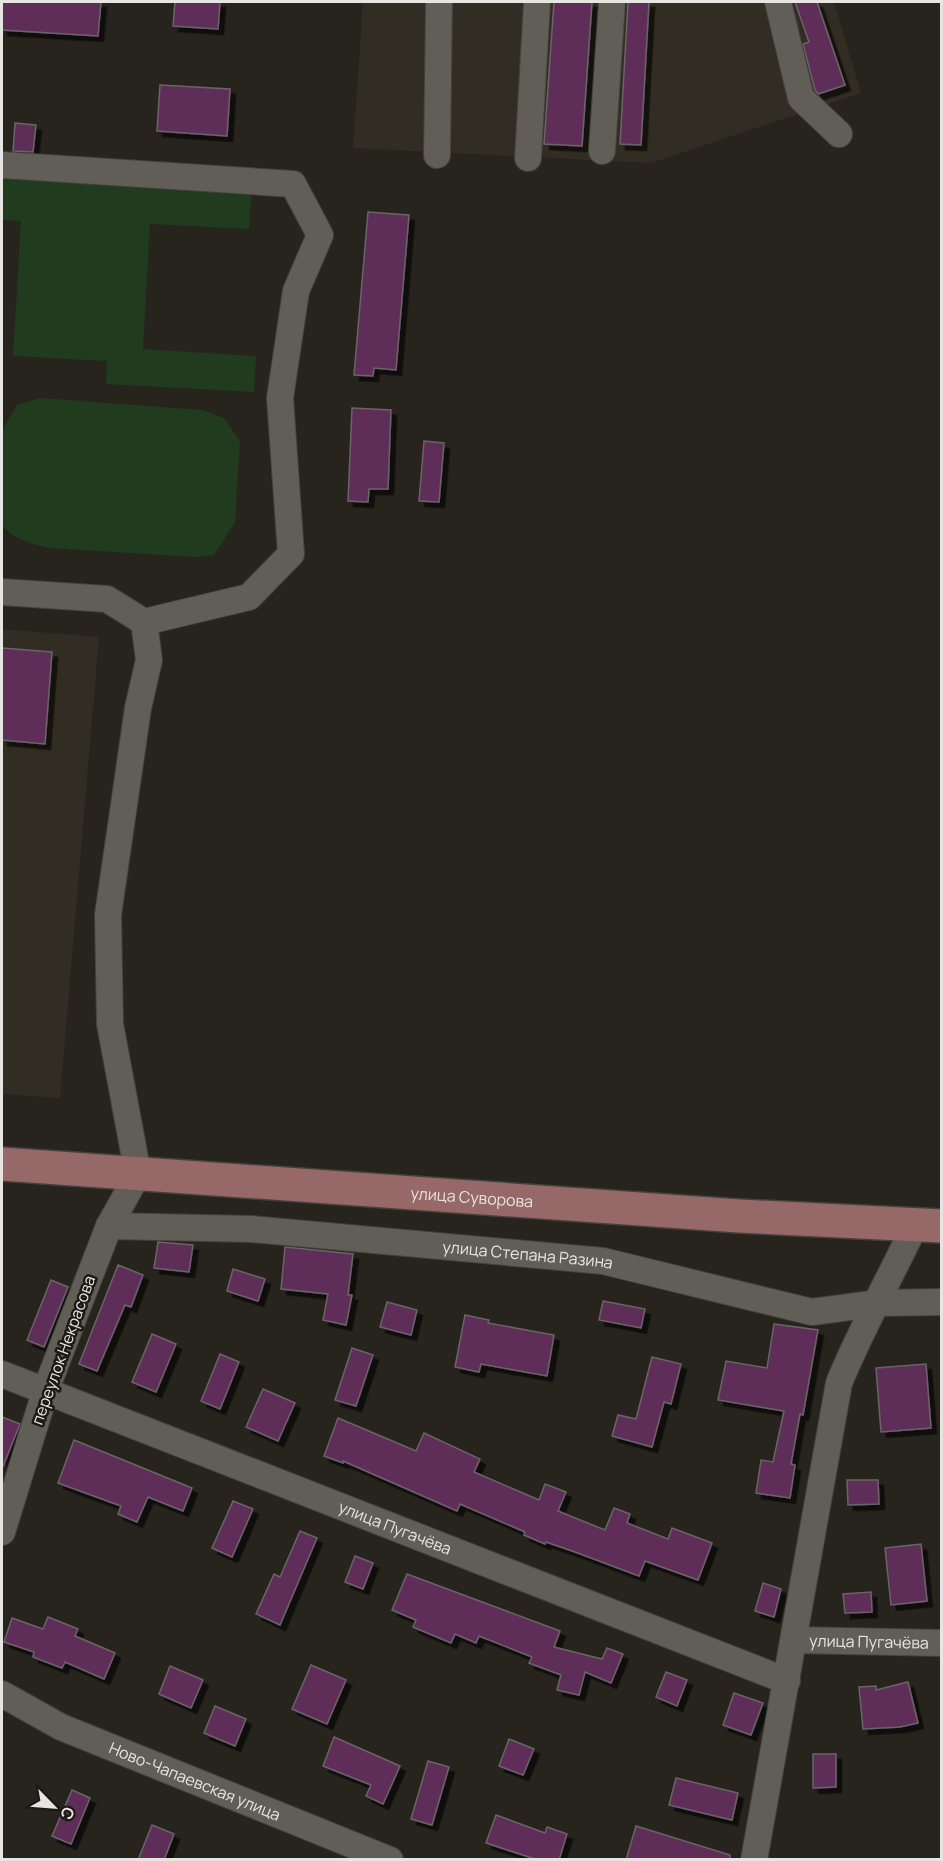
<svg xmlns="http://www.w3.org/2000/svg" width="943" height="1861" viewBox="0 0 943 1861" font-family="Manrope,sans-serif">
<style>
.built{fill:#322d22}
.green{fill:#203b1e}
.building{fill:#5f2e59;stroke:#6a6368;stroke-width:1.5;filter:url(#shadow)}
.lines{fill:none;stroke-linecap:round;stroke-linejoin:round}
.minor-casing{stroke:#44413c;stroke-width:28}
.major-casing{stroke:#44413c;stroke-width:36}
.minor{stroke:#615d57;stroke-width:26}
.major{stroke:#976868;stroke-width:33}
.labels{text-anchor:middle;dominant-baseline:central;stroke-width:5;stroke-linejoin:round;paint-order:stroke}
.street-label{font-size:16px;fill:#e7e5e1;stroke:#1d1a15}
</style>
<defs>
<filter id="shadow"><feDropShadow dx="5.5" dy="5.5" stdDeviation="0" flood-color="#0009"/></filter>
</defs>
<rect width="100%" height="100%" fill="#27241e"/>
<g class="built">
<path d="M363,2H834L861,93L651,163L353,148Z"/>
<path d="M2,629L99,637L60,1098L2,1094Z"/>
</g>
<g class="green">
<path d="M2,172L252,187L249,229L150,224L143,349L256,356L254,392L106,384L107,361L13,356L21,221L2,220Z"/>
<path d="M40,398L203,410L224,418L240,441L235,522L214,555L196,557L51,548C31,544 16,540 2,526L3,429L17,405Z"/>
</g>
<g class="building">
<path d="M2,2H101L98,36L2,30Z"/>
<path d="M175,2H220L218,29L173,26Z"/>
<path d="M554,2H592L582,146L544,144Z"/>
<path d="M628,2H649L641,145L620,144Z"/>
<path d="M795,2H817L845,85L818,94L815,90L803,44L809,42Z"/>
<path d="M160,85L230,89L227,136L157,131Z"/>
<path d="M15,123L36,125L33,152L13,151Z"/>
<path d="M368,212L409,215L396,370L374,368L373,376L354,375Z"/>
<path d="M352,408L391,410L388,489H369L368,502L348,501Z"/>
<path d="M424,441L444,443L439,502L419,501Z"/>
<path d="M2,648L52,652L45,744L2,740Z"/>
<path d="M158,1242L193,1245L189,1272L154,1268Z"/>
<path d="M285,1247L353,1254L348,1295H352L346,1325L323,1320L328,1294L281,1289Z"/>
<path d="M118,1265L143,1275L131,1307L125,1305L97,1371L79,1364Z"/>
<path d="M233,1269L265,1279L258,1301L227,1291Z"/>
<path d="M51,1280L68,1287L44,1347L27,1340Z"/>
<path d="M603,1301L645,1309L641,1328L599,1320Z"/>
<path d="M387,1302L417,1310L411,1335L380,1327Z"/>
<path d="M465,1315L489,1320L488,1323L554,1335L547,1376L481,1364L479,1372L455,1367Z"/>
<path d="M774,1324L818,1330L803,1415L800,1414L791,1464L795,1465L790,1498L756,1493L761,1460L773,1462L784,1411L718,1400L726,1361L767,1368Z"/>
<path d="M152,1334L176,1344L156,1392L132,1382Z"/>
<path d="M352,1348L373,1355L356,1406L335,1400Z"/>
<path d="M220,1354L239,1362L220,1409L201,1401Z"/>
<path d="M652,1357L681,1364L671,1404L664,1402L652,1447L612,1436L618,1415L636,1419Z"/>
<path d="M926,1364L931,1428L881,1432L876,1368Z"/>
<path d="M263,1389L295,1403L278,1441L246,1427Z"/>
<path d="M2,1417L20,1424L2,1469Z"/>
<path d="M338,1418L416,1451L424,1433L480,1459L474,1472L539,1500L545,1484L566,1492L558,1511L605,1530L614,1508L630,1514L627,1523L668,1539L672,1528L712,1543L698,1580L645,1561L639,1576L575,1552L546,1542L545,1544L524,1535L525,1532L460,1504L457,1511L343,1461V1463L324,1456Z"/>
<path d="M74,1440L192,1488L183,1511L148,1497L137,1522L118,1514L121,1506L58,1483Z"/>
<path d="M847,1480H878L879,1504L848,1505Z"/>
<path d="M233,1501L253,1509L232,1557L212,1548Z"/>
<path d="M300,1531L317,1538L280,1625L256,1614L274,1574L280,1577Z"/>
<path d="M921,1544L927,1601L891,1605L885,1548Z"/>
<path d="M355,1556L373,1563L363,1589L345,1582Z"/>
<path d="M407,1574L560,1631L554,1647L602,1659L607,1648L623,1654L611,1683L585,1672L579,1695L557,1690L561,1675L529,1663L532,1657L479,1636L476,1643L455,1634L451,1643L413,1627L416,1620L392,1610Z"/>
<path d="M763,1583L781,1589L774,1617L755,1611Z"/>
<path d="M871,1592L872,1612L845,1613L843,1594Z"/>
<path d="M48,1617L78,1629L75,1636L115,1653L104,1679L65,1662L62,1668L33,1657L34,1652L4,1642L12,1618L43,1629Z"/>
<path d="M311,1665L346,1680L327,1724L292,1709Z"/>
<path d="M170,1666L203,1680L191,1708L159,1694Z"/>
<path d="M666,1672L687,1680L677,1706L656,1697Z"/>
<path d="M908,1682L918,1723L900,1727L863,1729L859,1687L876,1686V1690Z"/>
<path d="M734,1693L763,1703L751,1735L723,1725Z"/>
<path d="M215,1706L246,1719L235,1746L204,1733Z"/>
<path d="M334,1737L400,1766L383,1804L366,1796L371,1785L323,1766Z"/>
<path d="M509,1739L534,1749L523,1775L499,1766Z"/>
<path d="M813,1754H836V1787L813,1788Z"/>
<path d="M428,1761L449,1767L432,1825L411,1819Z"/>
<path d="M676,1778L738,1793L732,1820L669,1805Z"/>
<path d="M72,1790L90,1798L71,1844L52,1836Z"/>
<path d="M496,1815L545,1833L547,1827L567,1834L559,1860H538L486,1843Z"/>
<path d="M152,1825L174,1834L164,1860H138Z"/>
<path d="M636,1826L730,1855V1860H626Z"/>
</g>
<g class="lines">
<defs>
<g id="minor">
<path d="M778,2L801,98L839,134"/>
<path d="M602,151L612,2"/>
<path d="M437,155L439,2"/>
<path d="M528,158L537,2"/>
<path d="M2,165L293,184L320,235L296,291L280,398L291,554L249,597L144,622"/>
<path d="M2,592L107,599L144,622L149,660L138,708L108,915L110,1024L138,1174L109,1226L46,1389L2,1532"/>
<path id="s1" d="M109,1226L251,1229L603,1261L812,1312L879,1303L942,1302"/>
<path id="s2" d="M2,1374L787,1681"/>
<path id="s3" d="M795,1640L942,1643"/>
<path id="s4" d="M2,1694L61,1727L390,1860"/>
<path d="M754,1860L839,1383C861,1329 890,1278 915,1225"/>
</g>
<g id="major">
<path id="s5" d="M2,1164L739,1216L942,1226"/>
</g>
</defs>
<use href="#minor" class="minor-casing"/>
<use href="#major" class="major-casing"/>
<use href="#minor" class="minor"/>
<use href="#major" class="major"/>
</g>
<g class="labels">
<g class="street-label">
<text stroke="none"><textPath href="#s5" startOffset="471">улица Суворова</textPath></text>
<text stroke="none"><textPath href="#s1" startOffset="420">улица Степана Разина</textPath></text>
<text transform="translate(63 1350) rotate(-70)">переулок Некрасова</text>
<text stroke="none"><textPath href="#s2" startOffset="422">улица Пугачёва</textPath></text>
<text stroke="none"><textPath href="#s3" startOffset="74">улица Пугачёва</textPath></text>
<text stroke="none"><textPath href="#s4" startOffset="212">Ново-Чапаевская улица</textPath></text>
</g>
</g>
<rect width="943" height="1861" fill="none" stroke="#e7e5e1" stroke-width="6"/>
<g transform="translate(54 1807) rotate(115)" stroke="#1d1a15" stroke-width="4.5" paint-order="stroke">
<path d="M0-4.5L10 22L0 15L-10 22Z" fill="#e7e5e1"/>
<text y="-9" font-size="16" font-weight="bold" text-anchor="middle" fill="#e7e5e1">С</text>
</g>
</svg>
